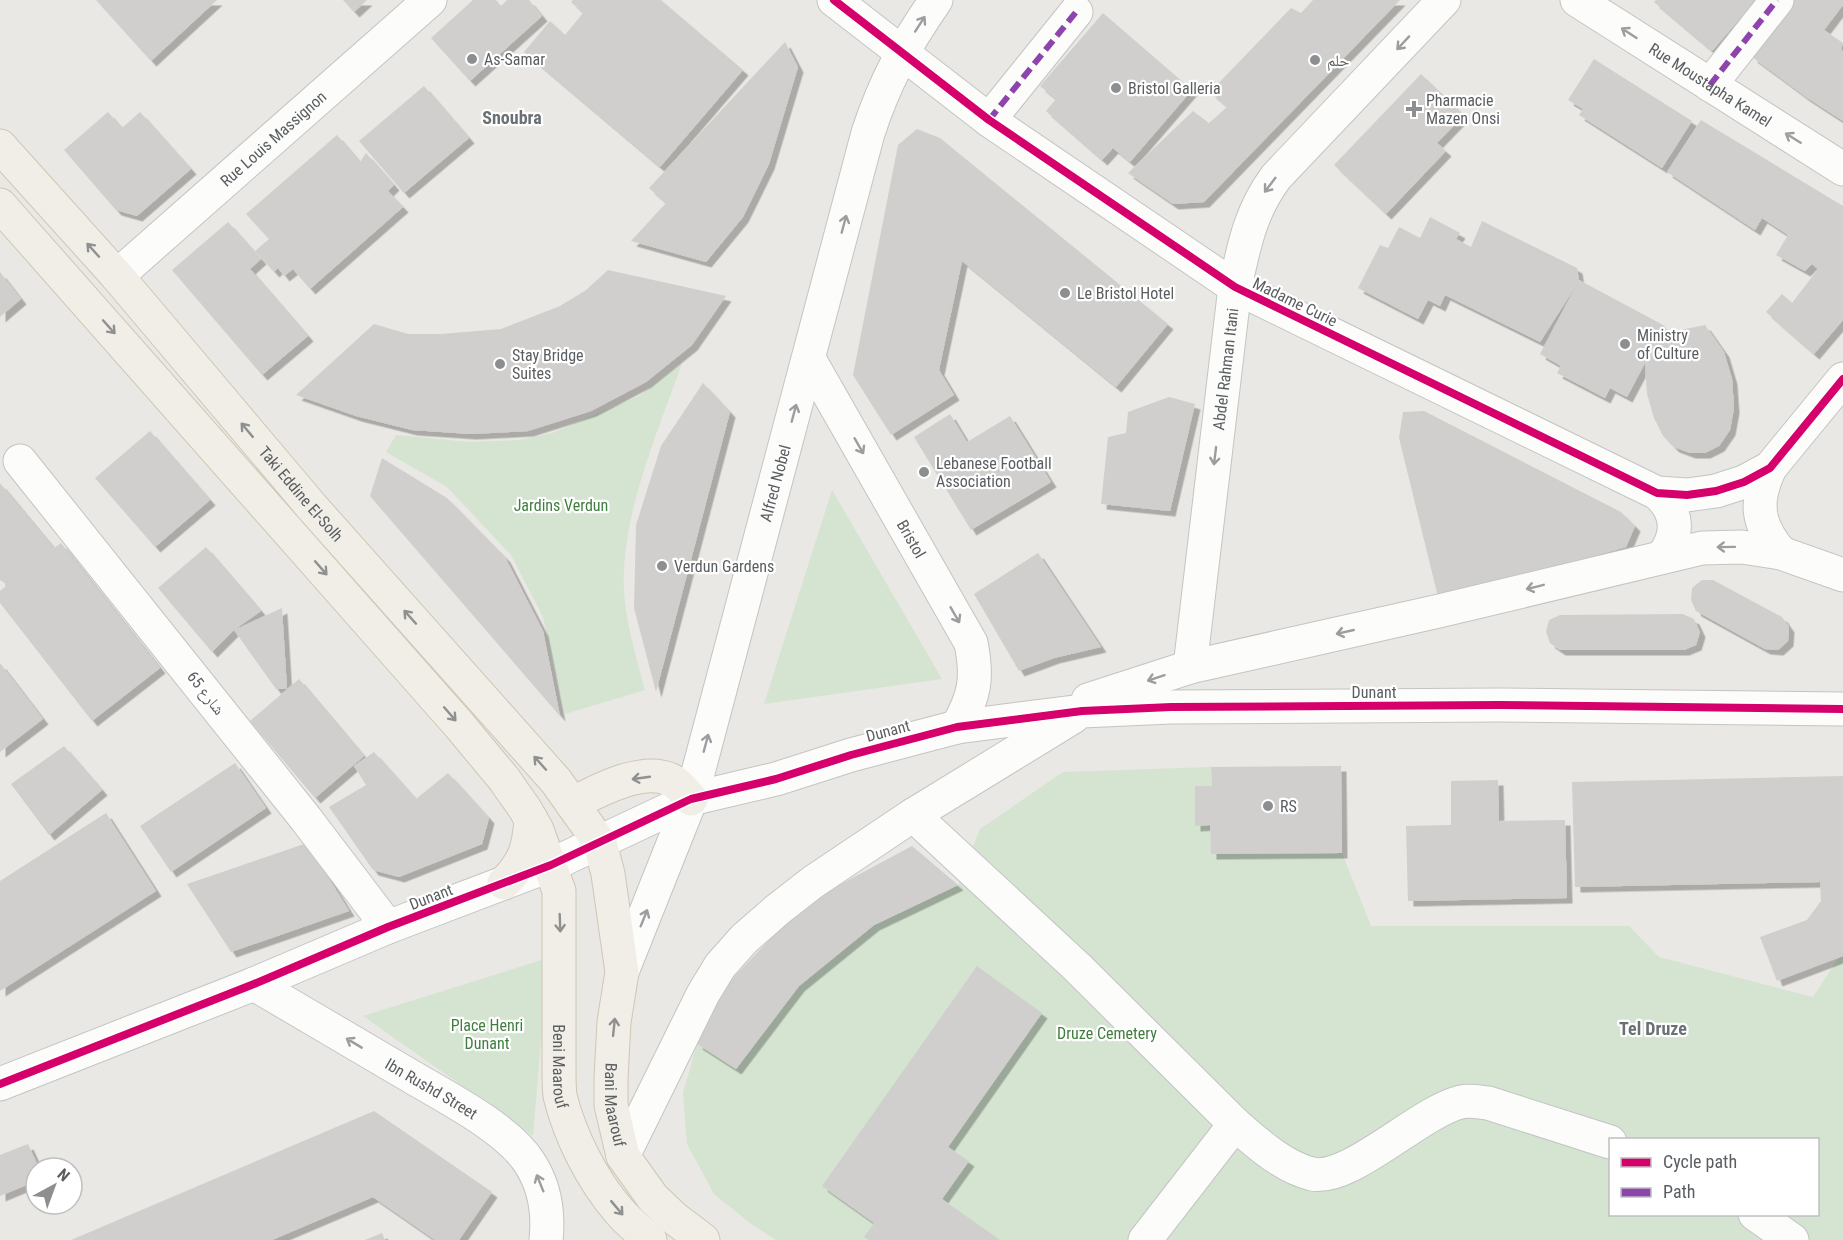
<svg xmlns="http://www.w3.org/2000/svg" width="1843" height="1240" viewBox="0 0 1843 1240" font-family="'Roboto Condensed','Noto Naskh Arabic',sans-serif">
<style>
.green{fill:#d4e4d1;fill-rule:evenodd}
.building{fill:#d0cfcd;filter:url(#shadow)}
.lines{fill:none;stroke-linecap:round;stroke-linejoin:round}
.minor-casing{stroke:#c3c4c4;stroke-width:35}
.major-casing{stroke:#cfc6b5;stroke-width:35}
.minor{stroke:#fcfcfb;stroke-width:33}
.major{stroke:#f1eee7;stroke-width:33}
.quiet{stroke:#8e44ad;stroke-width:6;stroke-dasharray:12 6;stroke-linecap:butt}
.cycleway-casing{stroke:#fff;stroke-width:11}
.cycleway{stroke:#d6006c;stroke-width:8}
.oneway{stroke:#9b9d9f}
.oneway2{stroke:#8f9090}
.poi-dot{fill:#8c8e8f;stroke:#fff;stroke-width:2}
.labels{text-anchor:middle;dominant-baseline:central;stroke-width:4.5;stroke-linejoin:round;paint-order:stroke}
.poi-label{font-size:16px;fill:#5a5e61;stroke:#fff;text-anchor:start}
.street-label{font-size:16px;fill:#5a5e61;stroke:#fff}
.park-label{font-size:16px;fill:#3f7e3d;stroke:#fff}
.neighbourhood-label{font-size:18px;font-weight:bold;fill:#6b7073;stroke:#fff}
</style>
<defs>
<filter id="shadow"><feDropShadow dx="5.5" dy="5.5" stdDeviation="0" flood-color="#0004"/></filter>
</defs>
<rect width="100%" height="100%" fill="#e9e8e4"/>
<g class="green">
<path d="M682,363C659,429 628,498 624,569C621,608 635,652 645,690L565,714L543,617L511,555L447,487L386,452L396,435L470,442L519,440L552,433L639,396Z"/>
<path d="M832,490L942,679L764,704Z"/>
<path d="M1211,767L1212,786H1195V826L1210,825L1211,853H1342L1371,926H1629L1659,957L1813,997L1843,951V1240H776L750,1223L714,1194L687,1144L683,1093L697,1044L736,1069L799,986L874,925L958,885L980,829L1063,772ZM1610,1140H1818V1214H1610Z"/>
<path d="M548,958L533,1136L363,1016Z"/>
</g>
<g class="building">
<path d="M96,0H217L151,61Z"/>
<path d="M343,0H367L354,12Z"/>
<path d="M473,0H496L501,6L507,0H529L542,16L470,81L431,38Z"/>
<path d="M573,0H661L743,70L660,167L524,52L550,21L565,35L583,13L571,2Z"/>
<path d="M1313,0H1400L1204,202L1173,204L1128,173L1193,111L1209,123L1227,107L1210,92L1291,8L1301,13Z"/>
<path d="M1656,0H1756L1712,51L1654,2Z"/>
<path d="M1793,0H1843V5L1824,30L1843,43L1841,50L1843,51V121L1806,97L1752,57Z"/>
<path d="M1103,13L1192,90L1130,162L1113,148L1102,160L1046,111L1056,99L1040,86Z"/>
<path d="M785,42L798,67L769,164L743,217L706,262L631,241L666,203L649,188Z"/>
<path d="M1594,59L1692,121L1662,168L1579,115L1583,109L1568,100Z"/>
<path d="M1421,74L1464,115L1437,143L1446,151L1386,214L1334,165Z"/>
<path d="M424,86L469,138L404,193L359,141Z"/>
<path d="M108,112L122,128L140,112L191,169L137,216L116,210L64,150Z"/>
<path d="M1701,120L1843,206V320L1814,354L1766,312L1782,294L1792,303L1818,269L1812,264L1805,271L1776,255L1788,235L1762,218L1755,230L1667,172Z"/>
<path d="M917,129L940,138L1168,324L1116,387L962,261L939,370L954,395L891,435L853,375L898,145Z"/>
<path d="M337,135L360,162L366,153L394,185L388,191L403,207L310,289L293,269L284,276L278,268L274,272L255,251L269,239L246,214Z"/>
<path d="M1430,217L1460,233L1456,239L1471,247L1482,221L1577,268L1579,280L1665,326L1661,334L1705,325L1724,352L1732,379L1734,408L1730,430L1719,446L1705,453H1690L1674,447L1663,436L1654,418L1647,394L1645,363L1627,397L1610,388L1605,398L1557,373L1561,366L1540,354L1577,284L1540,342L1445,295L1440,306L1428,300L1418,319L1358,288L1380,245L1388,248L1399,227L1420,238Z"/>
<path d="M228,222L261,259L250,269L308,336L262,375L172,270Z"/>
<path d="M608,270L726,296L692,345L646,382L591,411L528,431L471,434L412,430L356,416L296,395L374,324L408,334H441L501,329L560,306L586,290Z"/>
<path d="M0,272L21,299L0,317Z"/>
<path d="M703,383L730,412L656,692L634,608L636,525L661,446Z"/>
<path d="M1169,397L1195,404L1170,511L1101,504L1108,437L1126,433L1128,412Z"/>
<path d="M1424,411L1621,512L1635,526L1626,547L1439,601L1399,438L1403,412Z"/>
<path d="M950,414L967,442L1010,416L1051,482L971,530L914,437Z"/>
<path d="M150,431L210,500L155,547L95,478Z"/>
<path d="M382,458L447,498L505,557L543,631L560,716L370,496Z"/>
<path d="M0,483L54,548L61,543L160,668L92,721L0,603V591L7,585L0,580Z"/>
<path d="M206,547L261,611L234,630L282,608L287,689H276L234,630L212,652L158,588Z"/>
<path d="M1038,553L1101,647L1054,658L1019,671L974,594Z"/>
<path d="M1702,580H1713L1782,617L1789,627L1788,641L1778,650L1765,649L1696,611L1691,600L1692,588Z"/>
<path d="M1683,614L1694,619L1700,632L1696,645L1684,650H1560L1550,643L1546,632L1549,620L1560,615Z"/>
<path d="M0,663L43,719L0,752Z"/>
<path d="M299,679L364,756L315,798L250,721Z"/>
<path d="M64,746L102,790L49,835L11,784Z"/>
<path d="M374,752L416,799L448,773L489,818L482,844L399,877L373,870L329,807L366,785L354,766Z"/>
<path d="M235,763L266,808L171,872L140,826Z"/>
<path d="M1341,766L1342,853L1211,854L1210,825L1195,826V786H1212L1211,767Z"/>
<path d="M1843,776V956L1777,981L1760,937L1807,920L1821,901L1820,882L1575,887L1572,782Z"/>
<path d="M1498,780L1499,821L1565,820L1567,898L1408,901L1406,826L1451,825V781Z"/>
<path d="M106,813L156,891L0,991V881Z"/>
<path d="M307,843L349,911L231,952L187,884Z"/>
<path d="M912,846L958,885L874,925L799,986L736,1069L697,1044L710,1010L733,978L783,925L828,891Z"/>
<path d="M977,966L1042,1013L948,1147L969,1161L942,1199L1000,1240H869L864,1237L874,1223L822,1186Z"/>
<path d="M374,1111L492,1192L459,1240H435L373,1197L272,1240H71Z"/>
<path d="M28,1144L39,1168H36V1181L0,1196V1155Z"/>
<path d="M382,1233L385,1240H365Z"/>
</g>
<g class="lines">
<defs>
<g id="minor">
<path d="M834,0L989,120L1235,287L1657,493L1687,495L1716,491L1744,482L1770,468L1843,379"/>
<path id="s1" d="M1577,0L1843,169"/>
<path d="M1710,85L1777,0"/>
<path d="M989,120L1076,12"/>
<path id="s2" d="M117,276L430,0"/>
<path id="s3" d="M809,359L971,643C978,678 975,696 957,727"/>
<path d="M20,461L306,819L388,927"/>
<path d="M1770,468C1754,502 1757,525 1781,553"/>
<path d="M1657,493C1678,511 1680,534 1663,556"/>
<path id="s4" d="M1190,667L1235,287C1244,246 1250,212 1276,177L1444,0"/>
<path d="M1088,700L1190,667L1439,611L1702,548L1742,547L1781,553L1843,575"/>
<path d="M913,815L1077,967L1235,1124C1257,1143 1283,1167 1312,1174C1350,1182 1419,1112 1461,1102C1470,1100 1479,1102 1488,1103L1610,1142"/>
<path id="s5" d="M622,972L691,799L868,133C885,81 905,45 936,0"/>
<path id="s6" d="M254,984C307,1015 359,1046 412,1077C446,1097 508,1129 529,1162C545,1186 549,1212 546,1240"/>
<path d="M0,1084L254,984L388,927L551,865L691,799L776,779L851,755L957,727L1082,711L1171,707L1499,705L1843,709"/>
<path d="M623,1156L703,994L720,966L744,939L777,910L813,882L913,815L1073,717"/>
<path d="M1755,1214L1792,1240"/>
<path d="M1145,1240L1235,1124"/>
</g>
<g id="major">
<path id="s7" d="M0,146L117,276L312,507L556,781L600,843L608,874L622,972L614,1022L611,1078V1105L623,1156L653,1198L674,1218L703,1240"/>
<path id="s8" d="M0,205L460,726L504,779L525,809L537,830L559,891V1068C559,1077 559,1087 560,1096C570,1136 592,1180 619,1211C628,1222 640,1231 650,1240"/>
<path d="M572,804C597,791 643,766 671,780C679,784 685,792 691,799"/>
<path d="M504,883C525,862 529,848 531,819"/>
</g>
</defs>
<use href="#minor" class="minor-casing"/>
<use href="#major" class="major-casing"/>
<use href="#minor" class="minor"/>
<use href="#major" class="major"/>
<g class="quiet">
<path d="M1710,85L1777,0"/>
<path d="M989,120L1076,12"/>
</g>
<defs>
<g id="cycleway">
<path d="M834,0L989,120L1235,287L1657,493L1687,495L1716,491L1744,482L1770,468L1843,379"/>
<path d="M0,1084L254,984L388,927L551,865L691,799L776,779L851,755L957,727L1082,711L1171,707L1499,705L1843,709"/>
</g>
</defs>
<use href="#cycleway" class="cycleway-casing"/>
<use href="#cycleway" class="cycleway"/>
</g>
<defs><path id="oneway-shaft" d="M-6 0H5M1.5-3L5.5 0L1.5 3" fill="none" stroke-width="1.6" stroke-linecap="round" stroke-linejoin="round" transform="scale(1.5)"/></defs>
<g class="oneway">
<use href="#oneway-shaft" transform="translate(920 24) rotate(-57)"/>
<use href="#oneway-shaft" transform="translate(1629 33) rotate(-147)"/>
<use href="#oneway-shaft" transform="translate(1403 43) rotate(133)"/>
<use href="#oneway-shaft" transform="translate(1793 138) rotate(-148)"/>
<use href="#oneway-shaft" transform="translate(1270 185) rotate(127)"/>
<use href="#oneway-shaft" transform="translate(844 224) rotate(-75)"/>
<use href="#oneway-shaft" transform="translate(794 413) rotate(-75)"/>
<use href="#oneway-shaft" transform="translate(859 446) rotate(60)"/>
<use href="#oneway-shaft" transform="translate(1215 456) rotate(97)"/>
<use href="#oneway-shaft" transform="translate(1726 547) rotate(179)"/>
<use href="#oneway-shaft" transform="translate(1535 587) rotate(166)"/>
<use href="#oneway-shaft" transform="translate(955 615) rotate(60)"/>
<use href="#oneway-shaft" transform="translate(1345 632) rotate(167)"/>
<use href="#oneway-shaft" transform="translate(1156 678) rotate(162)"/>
<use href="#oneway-shaft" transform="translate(706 743) rotate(-75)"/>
<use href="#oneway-shaft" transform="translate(644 918) rotate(-68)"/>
<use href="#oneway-shaft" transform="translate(354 1043) rotate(-149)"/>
<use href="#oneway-shaft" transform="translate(540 1183) rotate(-112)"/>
</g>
<g class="oneway2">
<use href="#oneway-shaft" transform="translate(93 250) rotate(-132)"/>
<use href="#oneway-shaft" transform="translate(109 327) rotate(48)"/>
<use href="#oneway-shaft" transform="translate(247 430) rotate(-130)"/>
<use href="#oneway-shaft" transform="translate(321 568) rotate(49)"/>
<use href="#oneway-shaft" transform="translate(410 617) rotate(-132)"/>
<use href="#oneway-shaft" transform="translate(450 714) rotate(49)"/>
<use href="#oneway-shaft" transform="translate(540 763) rotate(-132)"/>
<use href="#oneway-shaft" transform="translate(641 778) rotate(172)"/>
<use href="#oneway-shaft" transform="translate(560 923) rotate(88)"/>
<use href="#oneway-shaft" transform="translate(614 1027) rotate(-84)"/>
<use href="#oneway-shaft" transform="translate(617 1208) rotate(50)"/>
</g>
<g class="poi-dot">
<circle cx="472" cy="59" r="6"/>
<circle cx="1315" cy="60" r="6"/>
<circle cx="1116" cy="88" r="6"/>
<path d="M1411 100h6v6h6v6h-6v6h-6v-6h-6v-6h6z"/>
<circle cx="1065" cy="293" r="6"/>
<circle cx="1625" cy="344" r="6"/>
<circle cx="500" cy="364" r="6"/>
<circle cx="924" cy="472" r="6"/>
<circle cx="662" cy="566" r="6"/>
<circle cx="1268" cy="806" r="6"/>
</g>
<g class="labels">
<g class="poi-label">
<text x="484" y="59">As-Samar</text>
<text x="1327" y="60">حلم</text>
<text x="1128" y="88">Bristol Galleria</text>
<text x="1426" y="100">Pharmacie<tspan x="1426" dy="18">Mazen Onsi</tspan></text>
<text x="1077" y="293">Le Bristol Hotel</text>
<text x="1637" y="335">Ministry<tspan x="1637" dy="18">of Culture</tspan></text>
<text x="512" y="355">Stay Bridge<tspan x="512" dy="18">Suites</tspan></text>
<text x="936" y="463">Lebanese Football<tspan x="936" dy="18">Association</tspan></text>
<text x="674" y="566">Verdun Gardens</text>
<text x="1280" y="806">RS</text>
</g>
<g class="street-label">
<text stroke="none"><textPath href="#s1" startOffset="158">Rue Moustapha Kamel</textPath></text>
<text stroke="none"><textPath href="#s2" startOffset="208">Rue Louis Massignon</textPath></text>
<text transform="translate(1295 302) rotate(26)">Madame Curie</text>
<text stroke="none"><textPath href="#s4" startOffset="300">Abdel Rahman Itani</textPath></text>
<text stroke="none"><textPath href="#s5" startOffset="513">Alfred Nobel</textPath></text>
<text stroke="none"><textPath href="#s7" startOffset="460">Taki Eddine El-Solh</textPath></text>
<text stroke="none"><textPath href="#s3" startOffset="207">Bristol</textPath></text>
<text x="1374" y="692">Dunant</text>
<text transform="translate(206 693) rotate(52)">شارع 65</text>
<text transform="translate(888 731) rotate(-15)">Dunant</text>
<text transform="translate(431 897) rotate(-21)">Dunant</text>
<text stroke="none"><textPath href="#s8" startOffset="1065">Beni Maarouf</textPath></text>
<text stroke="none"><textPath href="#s6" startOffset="206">Ibn Rushd Street</textPath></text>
<text stroke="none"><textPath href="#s7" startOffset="1185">Bani Maarouf</textPath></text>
</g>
<g class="park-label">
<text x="561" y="505">Jardins Verdun</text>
<text x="487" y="1025">Place Henri<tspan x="487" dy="18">Dunant</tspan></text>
<text x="1107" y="1033">Druze Cemetery</text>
</g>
<g class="neighbourhood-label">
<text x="512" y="117">Snoubra</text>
<text x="1653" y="1028">Tel Druze</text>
</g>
</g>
<rect x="1609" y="1138" width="210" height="78" fill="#ffffff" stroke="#bdbfc0" stroke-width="1.5"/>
<rect x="1621" y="1158" width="30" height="9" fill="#d6006c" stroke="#bdbfc0" stroke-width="1.5"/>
<text x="1663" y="1168" font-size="18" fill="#5a5e61">Cycle path</text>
<rect x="1621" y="1188" width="30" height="9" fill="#8e44ad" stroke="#bdbfc0" stroke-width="1.5"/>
<text x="1663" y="1198" font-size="18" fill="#5a5e61">Path</text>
<g transform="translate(54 1186) rotate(41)"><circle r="28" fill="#ffffff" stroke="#bdbfc0" stroke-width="1.5"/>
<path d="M0-4.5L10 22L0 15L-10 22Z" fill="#8c8e8f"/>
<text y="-9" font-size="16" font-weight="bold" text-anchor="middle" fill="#5a5e61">N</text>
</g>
</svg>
